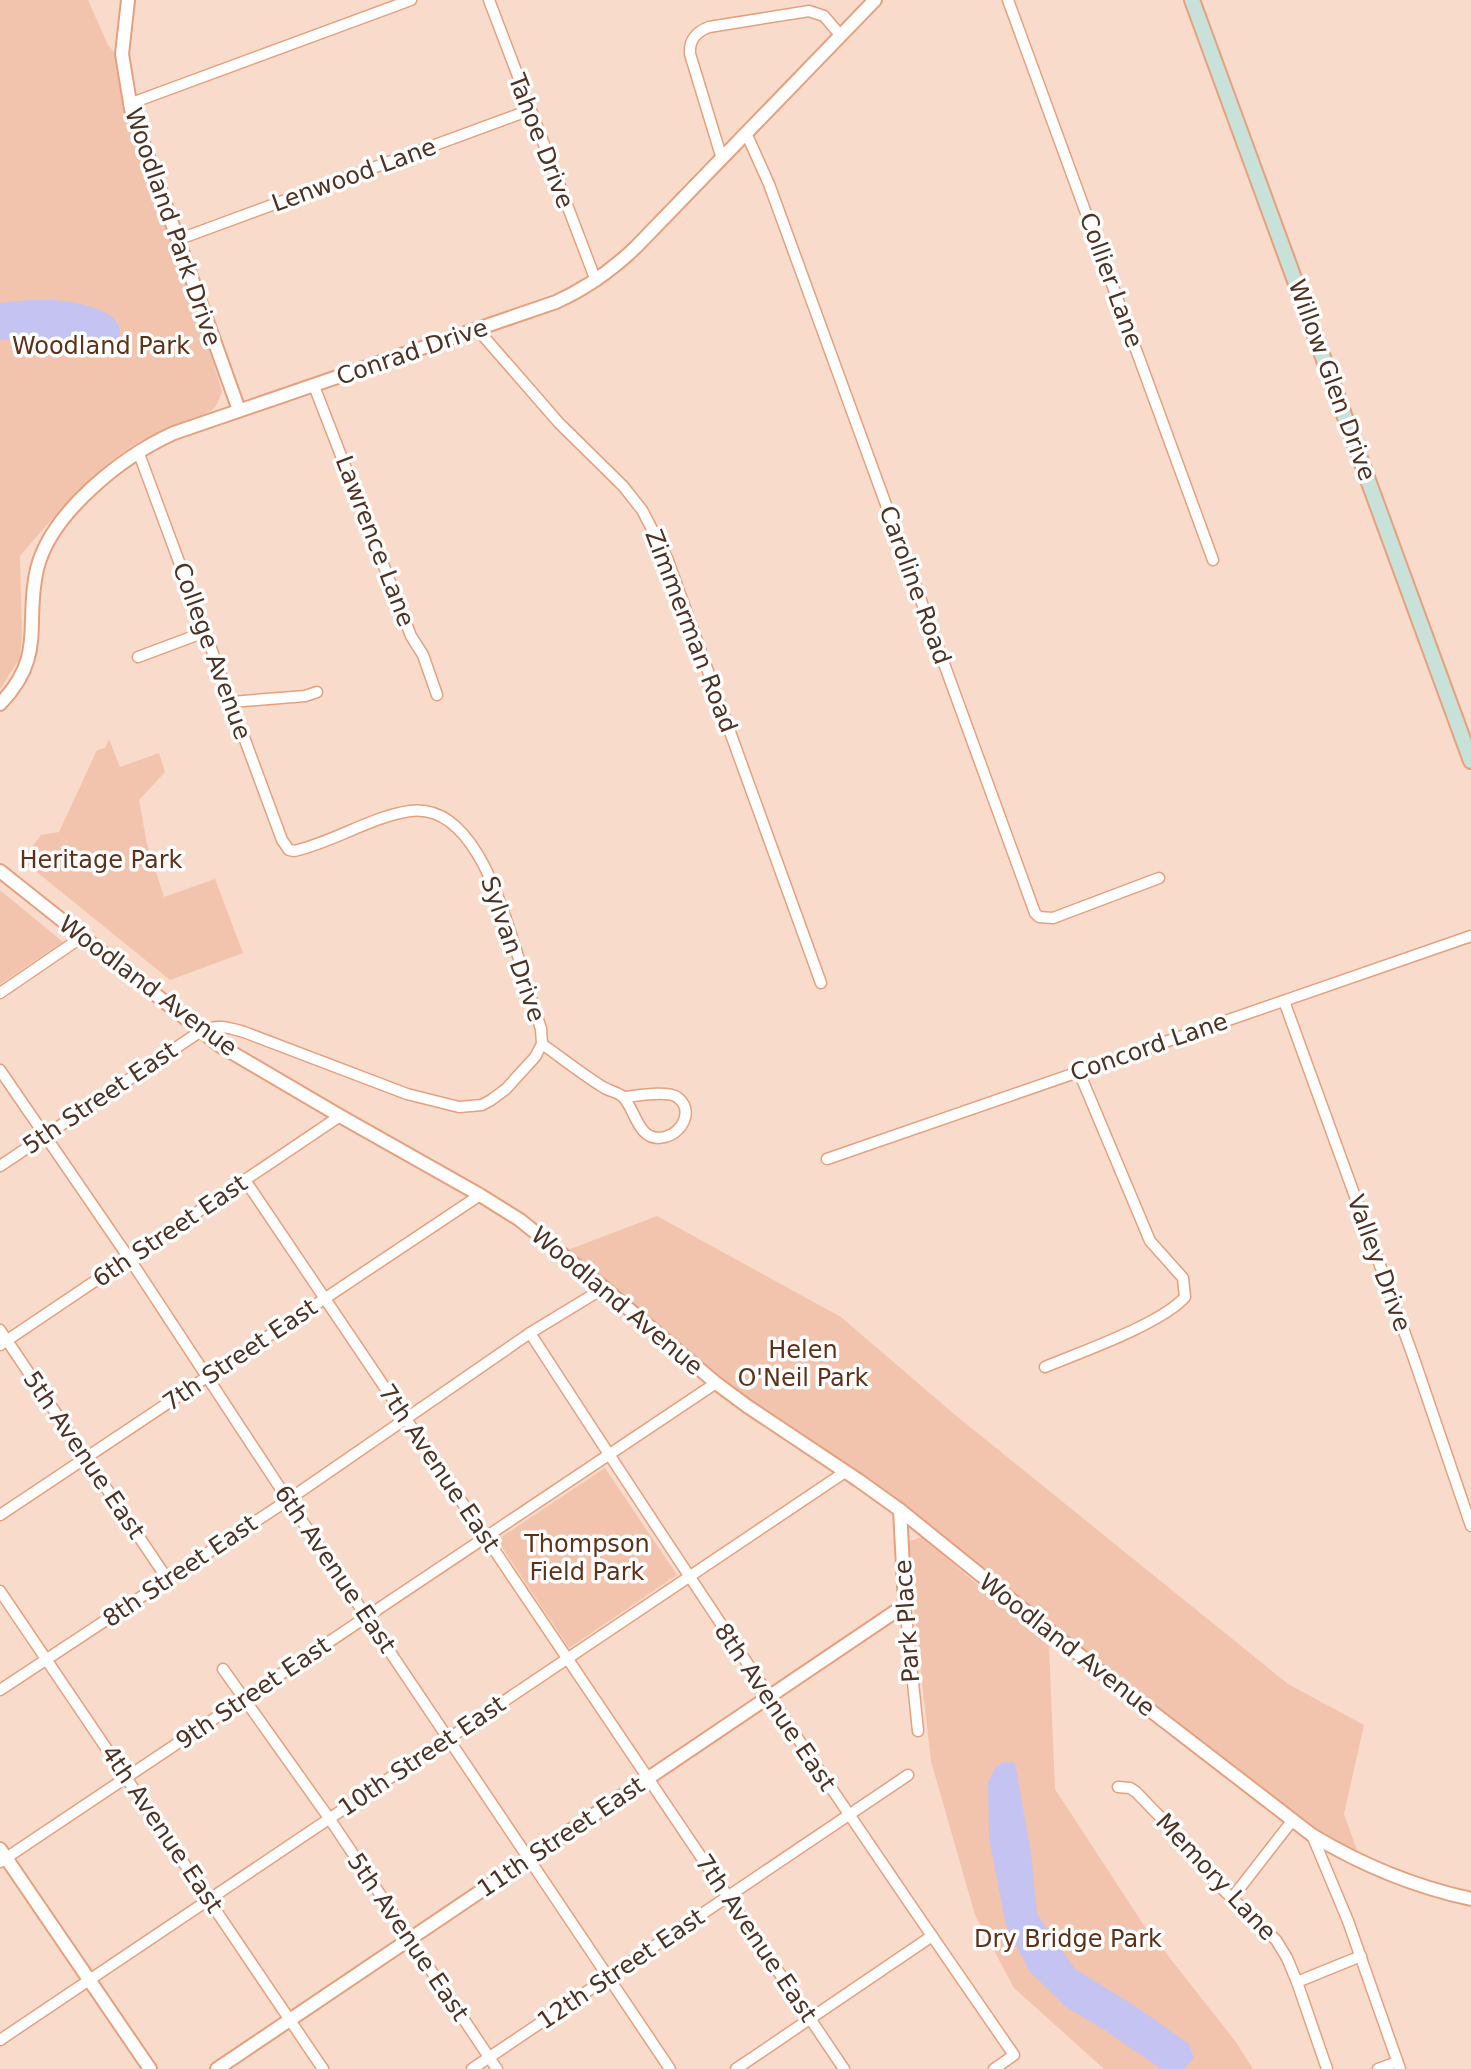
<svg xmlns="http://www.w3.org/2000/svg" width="1471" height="2069" viewBox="0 0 1471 2069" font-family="'DejaVu Sans',sans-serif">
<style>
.green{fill:#f2c4ad}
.water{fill:#c5c3f1}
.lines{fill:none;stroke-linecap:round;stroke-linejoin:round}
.minor-casing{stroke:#e7a07d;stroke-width:13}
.tertiary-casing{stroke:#e7a07d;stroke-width:16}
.secondary-casing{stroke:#e7a07d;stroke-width:18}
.minor{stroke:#fff;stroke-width:10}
.tertiary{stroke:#fff;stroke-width:12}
.secondary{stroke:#c9e2d9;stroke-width:14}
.labels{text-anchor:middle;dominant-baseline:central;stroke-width:7;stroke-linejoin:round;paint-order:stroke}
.street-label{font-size:24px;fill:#4f3223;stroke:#fff}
.park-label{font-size:24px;fill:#5f3118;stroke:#fff}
</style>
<rect width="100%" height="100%" fill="#f9dbcc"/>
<g class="green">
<path d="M0,0H88L108,45L115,53L123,106L201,322L222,392C220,396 218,403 215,407C204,420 151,433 132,446C89,474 54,517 20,556L22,634L20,658L0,689Z"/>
<path d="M109,739L120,767L159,753L165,772L139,800L147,844L164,897L215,879L243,953L170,980L22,860L41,835L59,832L97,750L105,748Z"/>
<path d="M0,890L63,942L0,984Z"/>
<path d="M657,1216L841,1317L954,1414L1288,1684L1364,1725L1344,1814L1358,1853L1333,1842L1308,1825L840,1459L796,1432L723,1381L565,1251Z"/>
<path d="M605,1468L677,1575L569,1648L497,1540Z"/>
<path d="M922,1537L1049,1646L1055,1789L1143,1924L1236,2042L1253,2069H1104L1014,1988L975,1915L931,1761L906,1542Z"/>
</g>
<g class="water">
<path d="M55,300C74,302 118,308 120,331C120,336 120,343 117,347C103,362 66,341 49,339C33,337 16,338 0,340V303L29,300Z"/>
<path d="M1003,1762L1015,1763L1031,1853L1037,1914L1075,1969L1135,2006L1189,2044L1194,2058L1184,2069H1161L1103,2029L1066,2007L1030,1972L1006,1925L989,1838L988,1782L995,1768Z"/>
</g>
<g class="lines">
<defs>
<g id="minor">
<path d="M489,0L596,281"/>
<path d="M1008,0L1213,560"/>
<path d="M129,104L411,0"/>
<path d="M746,133L769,184L1035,913L1039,917L1053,918L1159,878"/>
<path d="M722,159L690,54C689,40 696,32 709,27L809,11L824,16L841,36"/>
<path d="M177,240L530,110"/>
<path d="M478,330L559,423L623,486L642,510L667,558L821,983"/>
<path d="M314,386L411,636L423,655L437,695"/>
<path d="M138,657L205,632"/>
<path d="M231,702L305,696L317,692"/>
<path d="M0,993L82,937"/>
<path d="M1284,1001L1413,1356L1471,1526"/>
<path d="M542,1044C562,1058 582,1074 603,1087C609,1091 617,1092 622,1096C636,1108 637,1144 665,1137C682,1133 695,1110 677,1097C666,1090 636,1096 624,1097"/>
<path d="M0,1070L129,1258L288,1500L670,2069"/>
<path d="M827,1159L1471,936"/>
<path d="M0,1166L201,1031C218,1024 227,1027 244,1032L407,1094L459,1107L482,1105L491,1100L506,1089L535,1057L542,1044L541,1029C533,1004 525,978 517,953C502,908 474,802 410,811C370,817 334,842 294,851L289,850L282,840L138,451"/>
<path d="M245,1180L844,2069"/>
<path d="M0,1330L168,1580"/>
<path d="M530,1333C688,1577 849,1817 1014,2055L994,2069"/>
<path d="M0,1345L340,1116"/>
<path d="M1045,1367C1081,1352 1161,1324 1185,1297L1183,1278L1150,1241L1079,1072"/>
<path d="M0,1515L480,1195"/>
<path d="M0,1591L323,2069"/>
<path d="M905,1605L918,1731"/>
<path d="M223,1669L329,1818L497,2069"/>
<path d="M0,1690L288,1500L530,1333L604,1288"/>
<path d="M1118,1787L1130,1788L1136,1792L1165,1822L1214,1881L1276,1940L1287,1958L1297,1982L1327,2069"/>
<path d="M1312,1835L1348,1921L1400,2069"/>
<path d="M0,1862L716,1383"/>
<path d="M1232,1898L1292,1821"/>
<path d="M1297,1982L1361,1956"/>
<path d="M0,2040L845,1472"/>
<path d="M472,2069L908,1775"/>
<path d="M736,2069L932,1936"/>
<path d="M1378,2069L1397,2062"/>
</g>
<g id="tertiary">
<path d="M128,0L122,54L131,109L239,410"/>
<path d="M0,704C47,655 24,624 37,569C51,512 123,456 174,433L556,302C587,288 612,270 636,247L875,0"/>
<path d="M0,871L219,1045L340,1116L480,1195L520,1220L604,1288L716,1383L747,1406L858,1480L900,1510L1107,1677L1312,1835C1360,1864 1416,1887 1471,1899"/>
<path d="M0,1849L150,2069"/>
<path d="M217,2069L905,1605L900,1510"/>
</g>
<path id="secondary" d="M1192,0L1471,761"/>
</defs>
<use href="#minor" class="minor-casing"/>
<use href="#tertiary" class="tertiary-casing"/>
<use href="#secondary" class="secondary-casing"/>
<use href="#minor" class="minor"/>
<use href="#tertiary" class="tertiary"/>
<use href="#secondary" class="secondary"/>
</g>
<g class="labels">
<g class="street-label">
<text transform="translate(541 141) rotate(69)">Tahoe Drive</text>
<text transform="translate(354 175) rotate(-20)">Lenwood Lane</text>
<text transform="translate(173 227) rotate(71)">Woodland Park Drive</text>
<text transform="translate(1111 280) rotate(70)">Collier Lane</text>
<text transform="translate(412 352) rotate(-19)">Conrad Drive</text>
<text transform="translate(1332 380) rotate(70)">Willow Glen Drive</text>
<text transform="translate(375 541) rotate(69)">Lawrence Lane</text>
<text transform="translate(915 585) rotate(70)">Caroline Road</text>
<text transform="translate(691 631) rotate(69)">Zimmerman Road</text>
<text transform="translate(212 651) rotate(70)">College Avenue</text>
<text transform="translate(513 949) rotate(71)">Sylvan Drive</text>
<text transform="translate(148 986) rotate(37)">Woodland Avenue</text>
<text transform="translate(1149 1047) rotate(-19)">Concord Lane</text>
<text transform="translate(100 1098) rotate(-34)">5th Street East</text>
<text transform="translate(170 1231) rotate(-34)">6th Street East</text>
<text transform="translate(1379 1263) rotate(70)">Valley Drive</text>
<text transform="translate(617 1301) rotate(40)">Woodland Avenue</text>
<text transform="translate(240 1355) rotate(-34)">7th Street East</text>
<text transform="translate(84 1455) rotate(56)">5th Avenue East</text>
<text transform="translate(439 1468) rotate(56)">7th Avenue East</text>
<text transform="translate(335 1569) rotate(56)">6th Avenue East</text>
<text transform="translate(180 1571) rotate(-34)">8th Street East</text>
<text transform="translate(907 1621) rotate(-94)">Park Place</text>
<text transform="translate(1067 1645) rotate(38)">Woodland Avenue</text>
<text transform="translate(253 1693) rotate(-34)">9th Street East</text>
<text transform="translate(775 1707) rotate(56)">8th Avenue East</text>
<text transform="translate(422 1756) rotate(-34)">10th Street East</text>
<text transform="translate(162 1829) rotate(56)">4th Avenue East</text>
<text transform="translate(561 1837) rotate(-34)">11th Street East</text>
<text transform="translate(1216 1877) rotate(47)">Memory Lane</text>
<text transform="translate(408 1937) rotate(56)">5th Avenue East</text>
<text transform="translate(756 1938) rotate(56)">7th Avenue East</text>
<text transform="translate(621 1969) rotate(-34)">12th Street East</text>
</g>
<g class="park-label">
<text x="101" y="346">Woodland Park</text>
<text x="101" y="860">Heritage Park</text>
<text x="803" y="1350">Helen<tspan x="803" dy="28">O'Neil Park</tspan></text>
<text x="587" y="1544">Thompson<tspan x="587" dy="28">Field Park</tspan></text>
<text x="1068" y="1939">Dry Bridge Park</text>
</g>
</g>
</svg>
